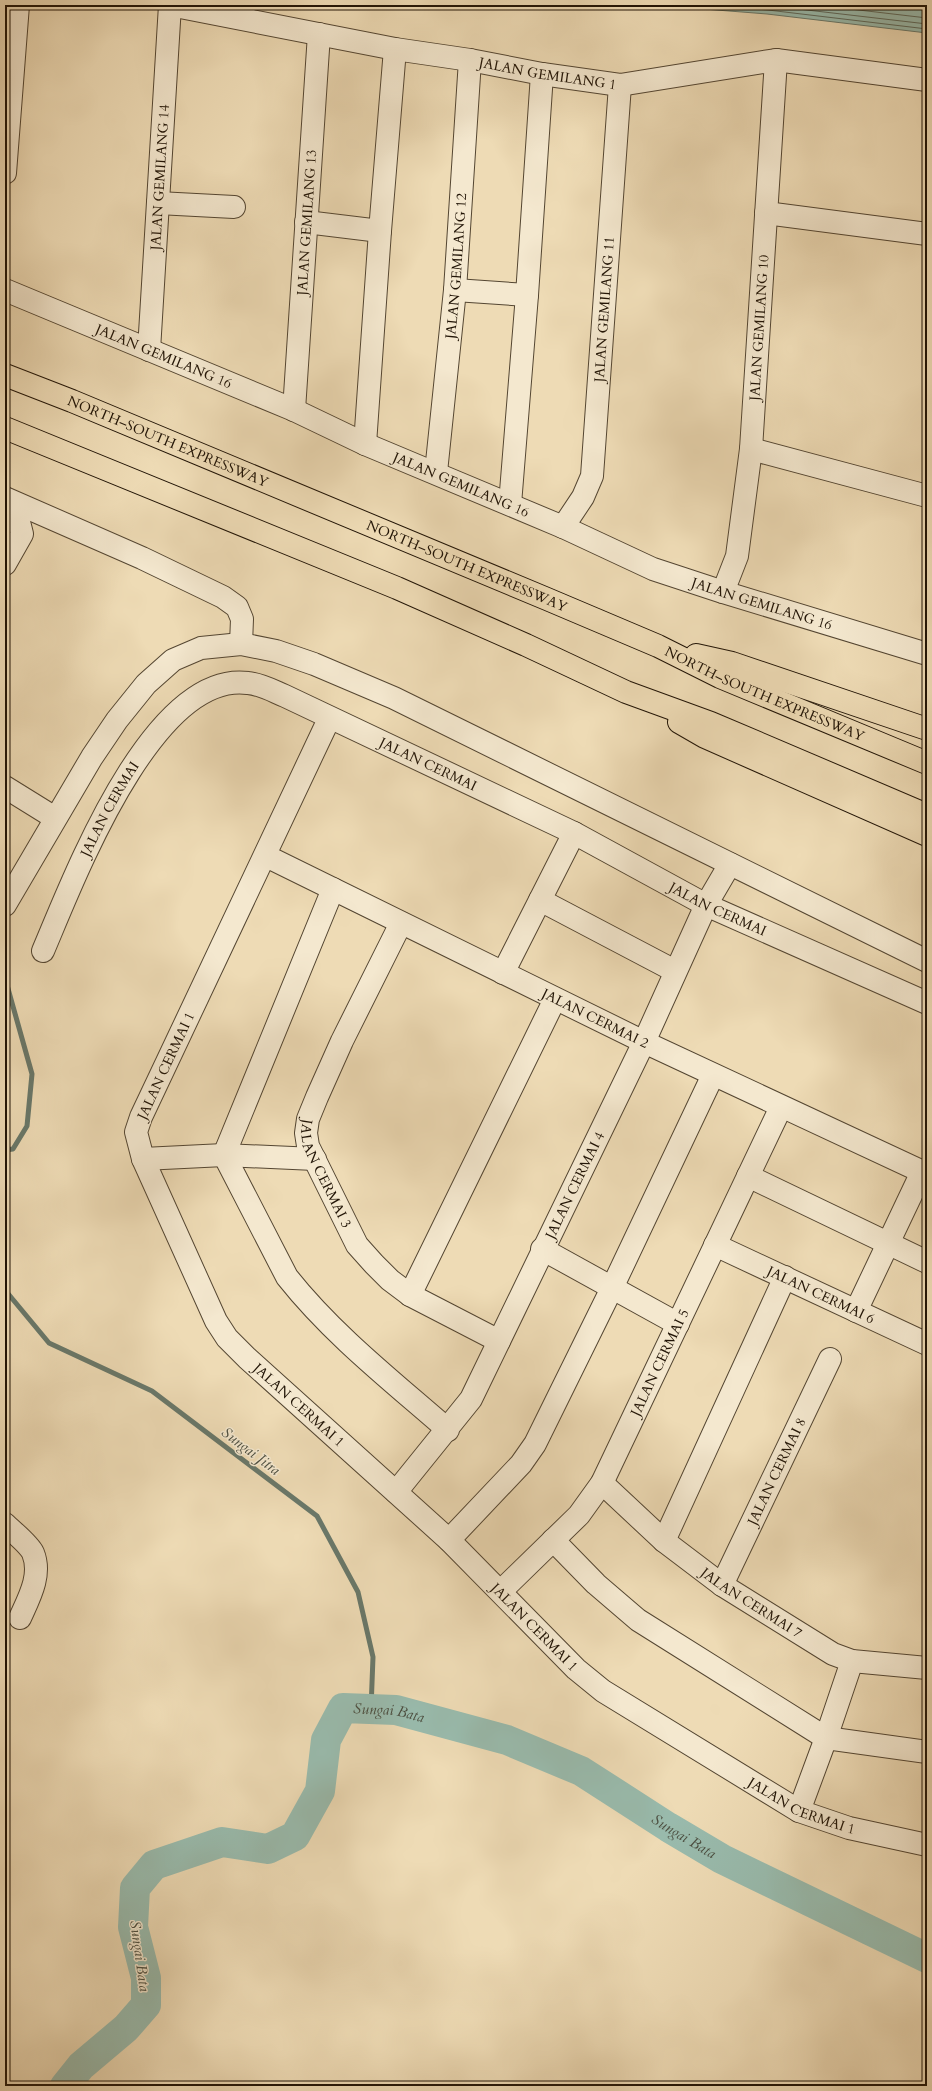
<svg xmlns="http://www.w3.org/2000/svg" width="932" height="2091" viewBox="0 0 932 2091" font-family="Cardo,serif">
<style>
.water{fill:#99bbad;stroke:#69786a}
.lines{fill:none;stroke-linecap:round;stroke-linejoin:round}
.shore{stroke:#5d685a;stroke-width:1}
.stream{stroke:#69786a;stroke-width:5}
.river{stroke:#99bbad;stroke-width:30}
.minor-casing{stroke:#544632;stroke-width:24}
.highway-casing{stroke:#211406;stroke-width:24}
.minor{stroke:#f4e8cf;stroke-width:22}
.highway{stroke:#eedbb5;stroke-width:22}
.labels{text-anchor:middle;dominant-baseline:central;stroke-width:3;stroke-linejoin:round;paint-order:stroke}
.street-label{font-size:14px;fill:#211406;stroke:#f4e8cf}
.water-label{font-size:15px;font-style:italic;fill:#4b4e40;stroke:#f4e8cf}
</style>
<rect width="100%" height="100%" fill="#eedbb5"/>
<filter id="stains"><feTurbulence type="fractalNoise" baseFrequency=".005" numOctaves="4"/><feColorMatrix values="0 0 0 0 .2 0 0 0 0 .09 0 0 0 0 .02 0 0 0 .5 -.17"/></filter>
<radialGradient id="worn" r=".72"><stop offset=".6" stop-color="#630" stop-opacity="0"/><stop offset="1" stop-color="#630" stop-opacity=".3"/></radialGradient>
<path class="water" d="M653,5H927V33L767,14Z"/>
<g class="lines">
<g class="shore">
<path d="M703,5L768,10L927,29"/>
<path d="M764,5L927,24"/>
<path d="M816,5L927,18"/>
</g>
<g class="stream">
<path d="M5,978L32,1074L27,1126L13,1149L5,1150"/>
<path d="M5,1290L49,1343L152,1391L317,1516L358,1592L373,1657L371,1709"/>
</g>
<path class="river" id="s1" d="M65,2086L81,2066L126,2028L146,2005V1978L133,1927L135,1888L154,1865L222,1842L268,1849L295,1836L320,1791L326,1740L343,1708L396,1710L507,1740L581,1771L668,1827L722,1859L927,1958"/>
<defs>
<g id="minor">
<path id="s2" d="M170,5L395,49L470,60L542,74L620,85L776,60L927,80"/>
<path d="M5,173L18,5"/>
<path d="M158,203L234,207"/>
<path d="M766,213L927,234"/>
<path d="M306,222L380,231"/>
<path id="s3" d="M5,290L294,410L365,444L563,527L653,569L723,592L927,654"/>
<path d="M455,290L527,295"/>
<path id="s4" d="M149,350L170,5"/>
<path id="s5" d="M294,410L319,34"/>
<path d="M365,444L380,231L395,49"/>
<path d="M751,449L927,496"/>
<path id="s6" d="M436,472L455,290L470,60"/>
<path d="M5,498L142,558L223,597L237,607L242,619L241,644"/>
<path d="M510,504L527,295L542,74"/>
<path d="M5,513L19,522L22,534L5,564"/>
<path id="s7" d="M563,527L583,497L592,476L620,85"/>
<path id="s8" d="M723,592L737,556L751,449L776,60"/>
<path id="s9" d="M329,719L141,1117L136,1132L143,1159L216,1321L227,1338L247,1358L449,1540L576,1669L603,1691L799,1811L849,1828L927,1845"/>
<path d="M5,787L55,818"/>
<path id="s10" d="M266,856L644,1042L927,1174"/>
<path d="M333,889L224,1155L287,1277C333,1335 392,1381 448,1430"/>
<path d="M540,900L675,971"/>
<path d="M5,905L92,757L117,720L146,684L173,660L201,648L241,644L276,651L314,664L394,698L927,961"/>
<path id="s11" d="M401,923L342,1041L317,1097L308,1119L306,1133L308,1146L357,1245L374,1264L390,1280L410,1295L499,1341"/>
<path id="s12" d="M43,951C73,881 152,670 248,683C261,684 273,691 285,696L574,833L706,905L927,1003"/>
<path d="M503,973L574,833"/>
<path d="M143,1159L224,1155L315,1159"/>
<path d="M748,1176L927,1262"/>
<path id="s13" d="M715,1245L927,1344"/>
<path d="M542,1249L678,1324"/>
<path d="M410,1295L555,999"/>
<path d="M856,1311L922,1172"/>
<path id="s14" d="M602,1483L664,1541L722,1585L833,1654L852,1661L927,1668"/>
<path id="s15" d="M396,1492L471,1399L644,1042L706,905L730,864"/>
<path d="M5,1524C12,1531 29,1544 33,1553C42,1575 29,1598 20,1618"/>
<path d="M449,1540L521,1464L535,1444L612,1288L713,1075"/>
<path d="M553,1540L596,1584L638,1620L826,1738L927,1752"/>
<path d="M664,1541L785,1277"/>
<path id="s16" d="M722,1585L830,1359"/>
<path id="s17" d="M501,1591L579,1515L602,1483L781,1107"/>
<path d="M799,1811L826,1738L852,1661"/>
</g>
<g id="highway">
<path id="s18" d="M5,375L72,401L547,599L658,646L720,677L927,763"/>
<path d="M5,428L397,588L526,645L626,692L711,723L927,815"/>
<path d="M696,655L732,663L927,729"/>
<path d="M679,722L705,737L927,835"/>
</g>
</defs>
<use href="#minor" class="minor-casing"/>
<use href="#highway" class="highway-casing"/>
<use href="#minor" class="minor"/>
<use href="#highway" class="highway"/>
</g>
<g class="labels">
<g class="street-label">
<text stroke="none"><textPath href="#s2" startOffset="384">JALAN GEMILANG 1</textPath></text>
<text stroke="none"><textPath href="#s4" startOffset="173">JALAN GEMILANG 14</textPath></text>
<text stroke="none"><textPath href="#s5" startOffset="188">JALAN GEMILANG 13</textPath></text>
<text stroke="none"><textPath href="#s6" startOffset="207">JALAN GEMILANG 12</textPath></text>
<text stroke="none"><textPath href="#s7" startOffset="226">JALAN GEMILANG 11</textPath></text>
<text stroke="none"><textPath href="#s8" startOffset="268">JALAN GEMILANG 10</textPath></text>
<text stroke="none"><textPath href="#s3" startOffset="172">JALAN GEMILANG 16</textPath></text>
<text stroke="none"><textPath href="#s18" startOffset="176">NORTH–SOUTH EXPRESSWAY</textPath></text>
<text stroke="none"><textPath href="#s3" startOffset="496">JALAN GEMILANG 16</textPath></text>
<text stroke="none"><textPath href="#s18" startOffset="500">NORTH–SOUTH EXPRESSWAY</textPath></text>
<text stroke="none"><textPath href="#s3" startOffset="820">JALAN GEMILANG 16</textPath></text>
<text stroke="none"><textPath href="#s18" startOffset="824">NORTH–SOUTH EXPRESSWAY</textPath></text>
<text stroke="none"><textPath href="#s12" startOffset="553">JALAN CERMAI</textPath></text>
<text stroke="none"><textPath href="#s12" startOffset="157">JALAN CERMAI</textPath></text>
<text stroke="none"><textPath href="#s12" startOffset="877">JALAN CERMAI</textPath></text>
<text stroke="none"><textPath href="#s10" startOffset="367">JALAN CERMAI 2</textPath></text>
<text transform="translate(166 1066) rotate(-65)">JALAN CERMAI 1</text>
<text stroke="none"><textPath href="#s11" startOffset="276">JALAN CERMAI 3</textPath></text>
<text stroke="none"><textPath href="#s15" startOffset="357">JALAN CERMAI 4</textPath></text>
<text stroke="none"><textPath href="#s13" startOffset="117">JALAN CERMAI 6</textPath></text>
<text stroke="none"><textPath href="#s17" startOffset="282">JALAN CERMAI 5</textPath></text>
<text stroke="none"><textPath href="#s9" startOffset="780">JALAN CERMAI 1</textPath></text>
<text stroke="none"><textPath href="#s16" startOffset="126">JALAN CERMAI 8</textPath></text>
<text stroke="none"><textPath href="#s14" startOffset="192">JALAN CERMAI 7</textPath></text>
<text stroke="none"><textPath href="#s9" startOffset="1104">JALAN CERMAI 1</textPath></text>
<text stroke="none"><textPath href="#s9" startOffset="1428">JALAN CERMAI 1</textPath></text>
</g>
<g class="water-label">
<text transform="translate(251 1451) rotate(37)">Sungai Jitra</text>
<text stroke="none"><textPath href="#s1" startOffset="597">Sungai Bata</textPath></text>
<text stroke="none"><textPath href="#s1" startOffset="921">Sungai Bata</textPath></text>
<text transform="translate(140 1956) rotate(82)">Sungai Bata</text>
</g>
</g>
<rect width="932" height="2091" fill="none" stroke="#eedbb5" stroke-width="20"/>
<rect x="6" y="6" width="920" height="2079" fill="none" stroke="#211406" stroke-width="2"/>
<rect x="10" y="10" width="912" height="2071" fill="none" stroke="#211406"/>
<rect width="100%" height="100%" filter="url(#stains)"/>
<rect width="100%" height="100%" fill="url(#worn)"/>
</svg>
